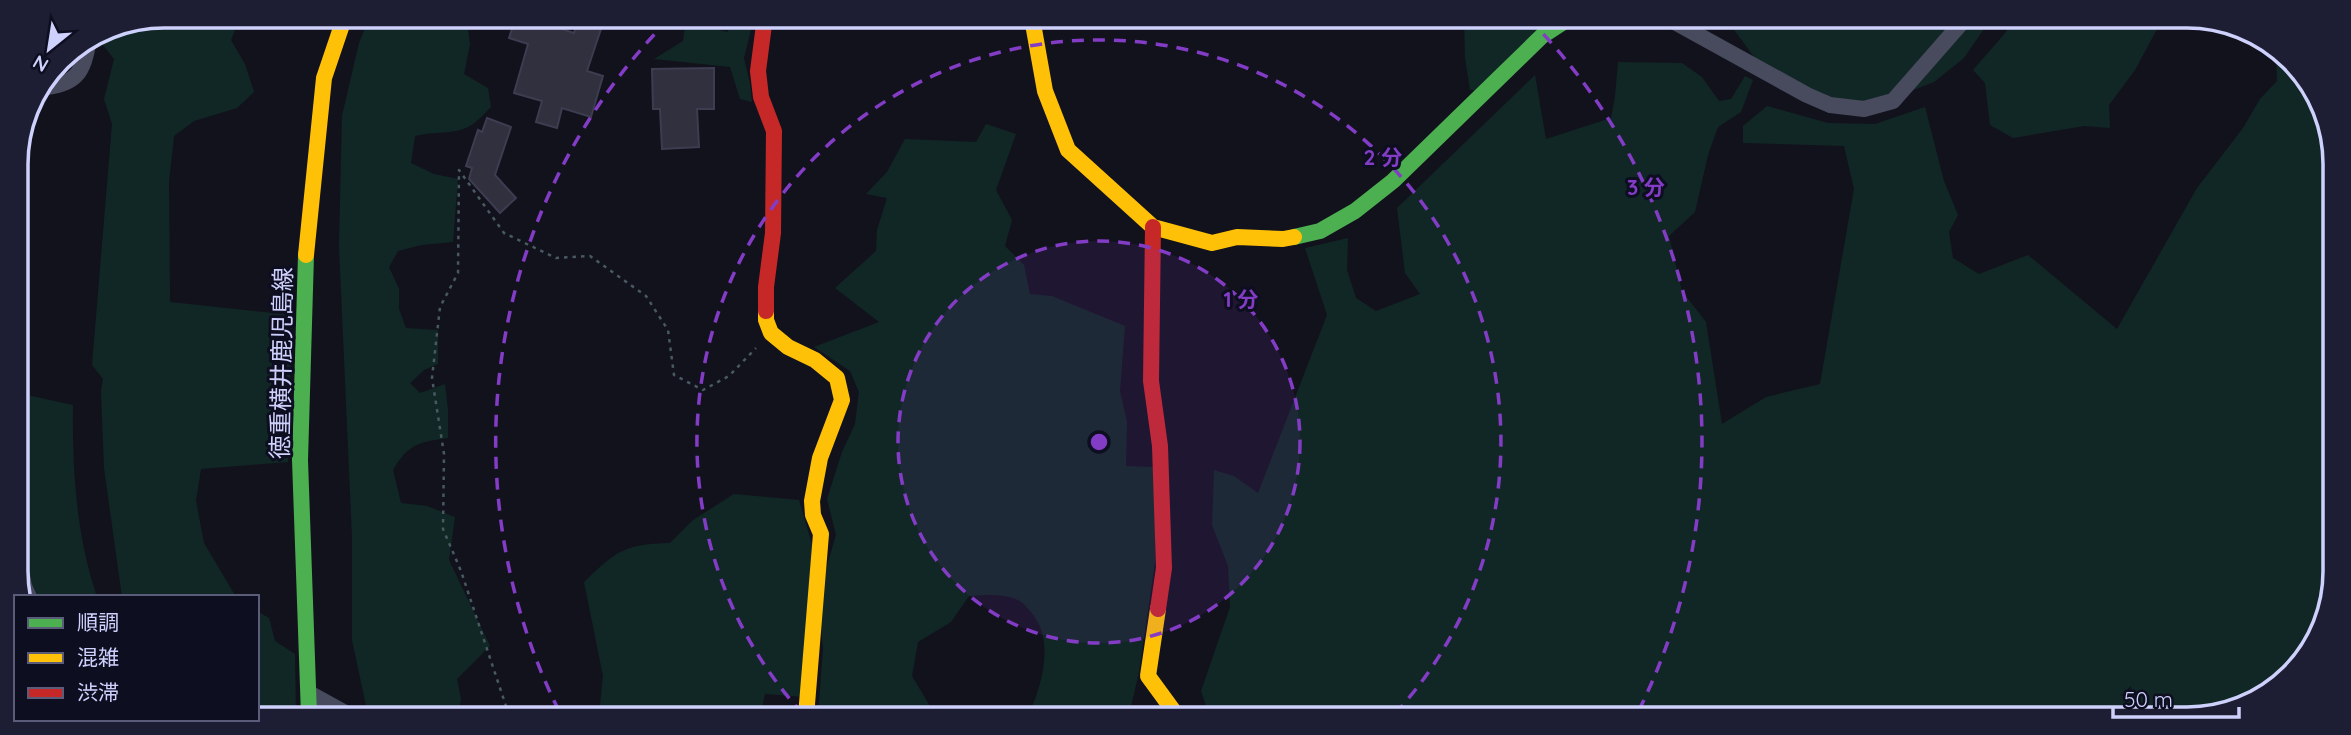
<svg xmlns="http://www.w3.org/2000/svg" width="2351" height="735" viewBox="0 0 2351 735" font-family="Quicksand,'Noto Sans JP',sans-serif">
<style>
.green{fill:#112725}
.building{fill:#30303f;stroke:#3d3c50;stroke-width:2}
.lines{fill:none;stroke-linecap:round;stroke-linejoin:round}
.path{stroke:#485961;stroke-width:2.5;stroke-dasharray:3.5 5;stroke-linecap:butt}
.street{stroke:#484a5d;stroke-width:16}
.fast{stroke:#4caf50;stroke-width:16}
.slow{stroke:#ffc107;stroke-width:16}
.jam{stroke:#c62828;stroke-width:16}
.ring{fill:none;stroke:#833cc5;stroke-width:3.5;stroke-dasharray:12 9}
.labels{text-anchor:middle;dominant-baseline:central;stroke-width:6;stroke-linejoin:round;paint-order:stroke}
.street-label{font-size:24px;fill:#cfd1fd;stroke:#0e0e21}
.rim{fill:none;stroke:#cfd1fd;stroke-width:3.5}
.centre{fill:#833cc5;stroke:#0e0e21;stroke-width:3.5}
.ring-label{font-size:21px;text-anchor:middle;font-weight:bold;fill:#833cc5;stroke:#0e0e21;stroke-width:6;stroke-linejoin:round;paint-order:stroke}
</style>
<rect width="100%" height="100%" fill="#12121d"/>
<g class="green">
<path d="M164,16H240L231,40L245,64L254,92L237,108L194,121L174,136L169,181L170,302L292,315L288,462L201,469L196,501L204,543L236,597H122L104,468L101,391L103,379L92,365L112,124L104,99L114,59L95,35L108,27Z"/>
<path d="M370,16L469,17L467,22L470,44L464,74L488,88L491,107C485,113 478,121 470,126C454,135 433,131 415,136L411,163L434,174L458,179L453,242L421,245L398,251L389,267L399,289V309L406,328L438,330V364L424,370L410,383L420,393L445,384L448,410V438C419,442 408,444 393,470L401,503L427,506L455,517L449,560L490,646L457,679L461,699L458,715H368L352,640V537L339,246L342,116L359,43Z"/>
<path d="M726,17H754L744,58L750,84L752,102L740,99L730,67L654,59L683,41L685,26L691,20C706,22 714,30 728,32Z"/>
<path d="M1464,19H1562L1485,91L1470,90L1465,58Z"/>
<path d="M1720,20H1990L1964,58L1934,82L1893,98L1851,105L1800,87L1757,61L1735,31Z"/>
<path d="M2012,20L2164,21L2156,31L2135,70L2109,105L2110,128L2084,126L2013,138L1990,125L1985,83L1973,70L2006,32Z"/>
<path d="M2276,52L2298,66L2332,135L2330,610L2278,688L2196,719L1210,717L1201,691L1230,607L1228,566L1212,525L1214,470L1234,476L1258,493L1327,315L1305,248L1348,238L1347,270L1356,298L1376,311L1420,294L1405,273L1397,208L1535,75L1546,139L1611,118L1615,96L1618,62L1682,63L1702,77L1719,101L1731,99L1745,76L1753,80L1741,112L1718,127L1708,155L1695,212L1669,236L1682,291L1706,322L1722,424L1766,397L1820,384L1854,189L1844,146L1743,143V126L1767,106L1828,123L1875,124L1925,107L1944,181L1958,215L1949,232L1953,258L1979,274L2028,255L2117,329L2197,188L2243,128L2260,99L2277,81Z"/>
<path d="M986,124L1016,134L996,190L1012,220L1005,246L1024,265L1030,294L1052,296L1125,326L1120,391L1127,422L1126,466L1155,467V562L1139,672L1129,715L1028,716C1042,686 1056,639 1030,611C1027,608 1023,602 1018,600C1003,593 985,595 969,596L951,622L918,642L912,676L930,706L918,716H818L823,649L820,615L826,569L836,535L827,499L842,452L855,424L859,392L850,371L814,347L879,322L835,288L876,251L877,230L887,198L866,194L887,172L905,139L976,142Z"/>
<path d="M18,393L73,405C72,469 76,535 97,597H19Z"/>
<path d="M734,494L799,500L816,558L804,697L765,694L760,716L599,715L603,676L584,582C616,551 625,544 670,543L693,520Z"/>
<path d="M257,611L269,618L275,641L295,654L296,714H257Z"/>
</g>
<g class="building">
<path d="M516,17H545L543,23L574,33L579,17H605L587,71L603,76L591,117L562,108L557,128L536,122L542,101L514,93L528,44L509,38Z"/>
<path d="M714,68V109H697L699,147L662,149L660,109H653L652,69Z"/>
<path d="M487,118L511,127L495,175L516,198L500,213L469,179L472,168L466,166L478,130L482,132Z"/>
</g>
<g class="lines">
<path class="path" d="M509,715L461,571L443,529L444,454L432,378L440,307L458,273L459,170L504,233L556,258L590,256L646,296L668,330L674,375L703,390L729,376L756,348"/>
<g class="street">
<path d="M1671,20L1807,95L1830,105L1864,109L1893,101L1964,20"/>
<path d="M40,88C76,84 83,75 89,39"/>
<path d="M16,208L24,119"/>
<path d="M18,554L24,586L29,597"/>
<path d="M309,693L349,715"/>
</g>
<g class="fast">
<path d="M1294,237L1320,231L1355,211L1393,181L1542,36L1568,19"/>
<path d="M306,255L300,460L309,715"/>
</g>
<g class="slow">
<path d="M1032,18L1045,91L1068,150L1153,227L1212,243L1237,237L1283,239L1294,237"/>
<path d="M306,255L324,78L345,16"/>
<path d="M766,311V320L771,333L788,347L815,360L837,378L842,400L820,458L812,501L813,515L821,534L806,716"/>
<path d="M1158,609L1148,676L1178,717"/>
</g>
<g class="jam">
<path d="M765,17L758,71L761,97L774,131L773,233L766,287V311"/>
<path d="M1153,227L1151,381L1160,446L1164,568L1158,609"/>
</g>
</g>
<circle cx="1099" cy="442" r="201" fill="#833cc5" fill-opacity=".12"/>
<g class="ring">
<circle cx="1099" cy="442" r="201"/>
<path d="M803 714A402 402 0 1 1 1393 716"/>
<path d="M559 711A603 603 0 0 1 669 19M1529 19A603 603 0 0 1 1636 716"/>
</g>
<g class="labels">
<g class="street-label">
<text transform="translate(281 363) rotate(-89)">徳重横井鹿児島線</text>
</g>
</g>
<path d="M0 0H2351V735H0ZM164 28H2187A136 136 0 0 1 2323 164V571A136 136 0 0 1 2187 707H164A136 136 0 0 1 28 571V164A136 136 0 0 1 164 28Z" fill="#1d1e33" fill-rule="evenodd"/>
<path class="rim" d="M164 28H2187A136 136 0 0 1 2323 164V571A136 136 0 0 1 2187 707H164A136 136 0 0 1 28 571V164A136 136 0 0 1 164 28Z"/>
<circle cx="1099" cy="442" r="10" class="centre"/>
<g class="ring-label">
<text x="1383" y="165">2 分</text>
<text x="1646" y="195">3 分</text>
<text x="1241" y="307">1 分</text>
</g>
<rect x="14" y="595" width="245" height="126" fill="#0e0e21" stroke="#5b5c79" stroke-width="2"/>
<rect x="28" y="618" width="35" height="10" fill="#4caf50" stroke="#5b5c79" stroke-width="2"/>
<text x="77" y="630" font-size="21" fill="#cfd1fd">順調</text>
<rect x="28" y="653" width="35" height="10" fill="#ffc107" stroke="#5b5c79" stroke-width="2"/>
<text x="77" y="665" font-size="21" fill="#cfd1fd">混雑</text>
<rect x="28" y="688" width="35" height="10" fill="#c62828" stroke="#5b5c79" stroke-width="2"/>
<text x="77" y="700" font-size="21" fill="#cfd1fd">渋滞</text>
<g transform="translate(49 49) rotate(210)" stroke="#0e0e21" stroke-width="5" paint-order="stroke">
<path d="M0-5L12 26L0 18L-12 26Z" fill="#cfd1fd"/>
<text y="-10" font-size="19" font-weight="bold" text-anchor="middle" fill="#cfd1fd">N</text>
</g>
<path d="M2113 707v10h126v-10" fill="none" stroke="#cfd1fd" stroke-width="3.5"/>
<text x="2124" y="707" font-size="21" fill="#cfd1fd" stroke="#0e0e21" stroke-width="5" paint-order="stroke">50 m</text>
</svg>
